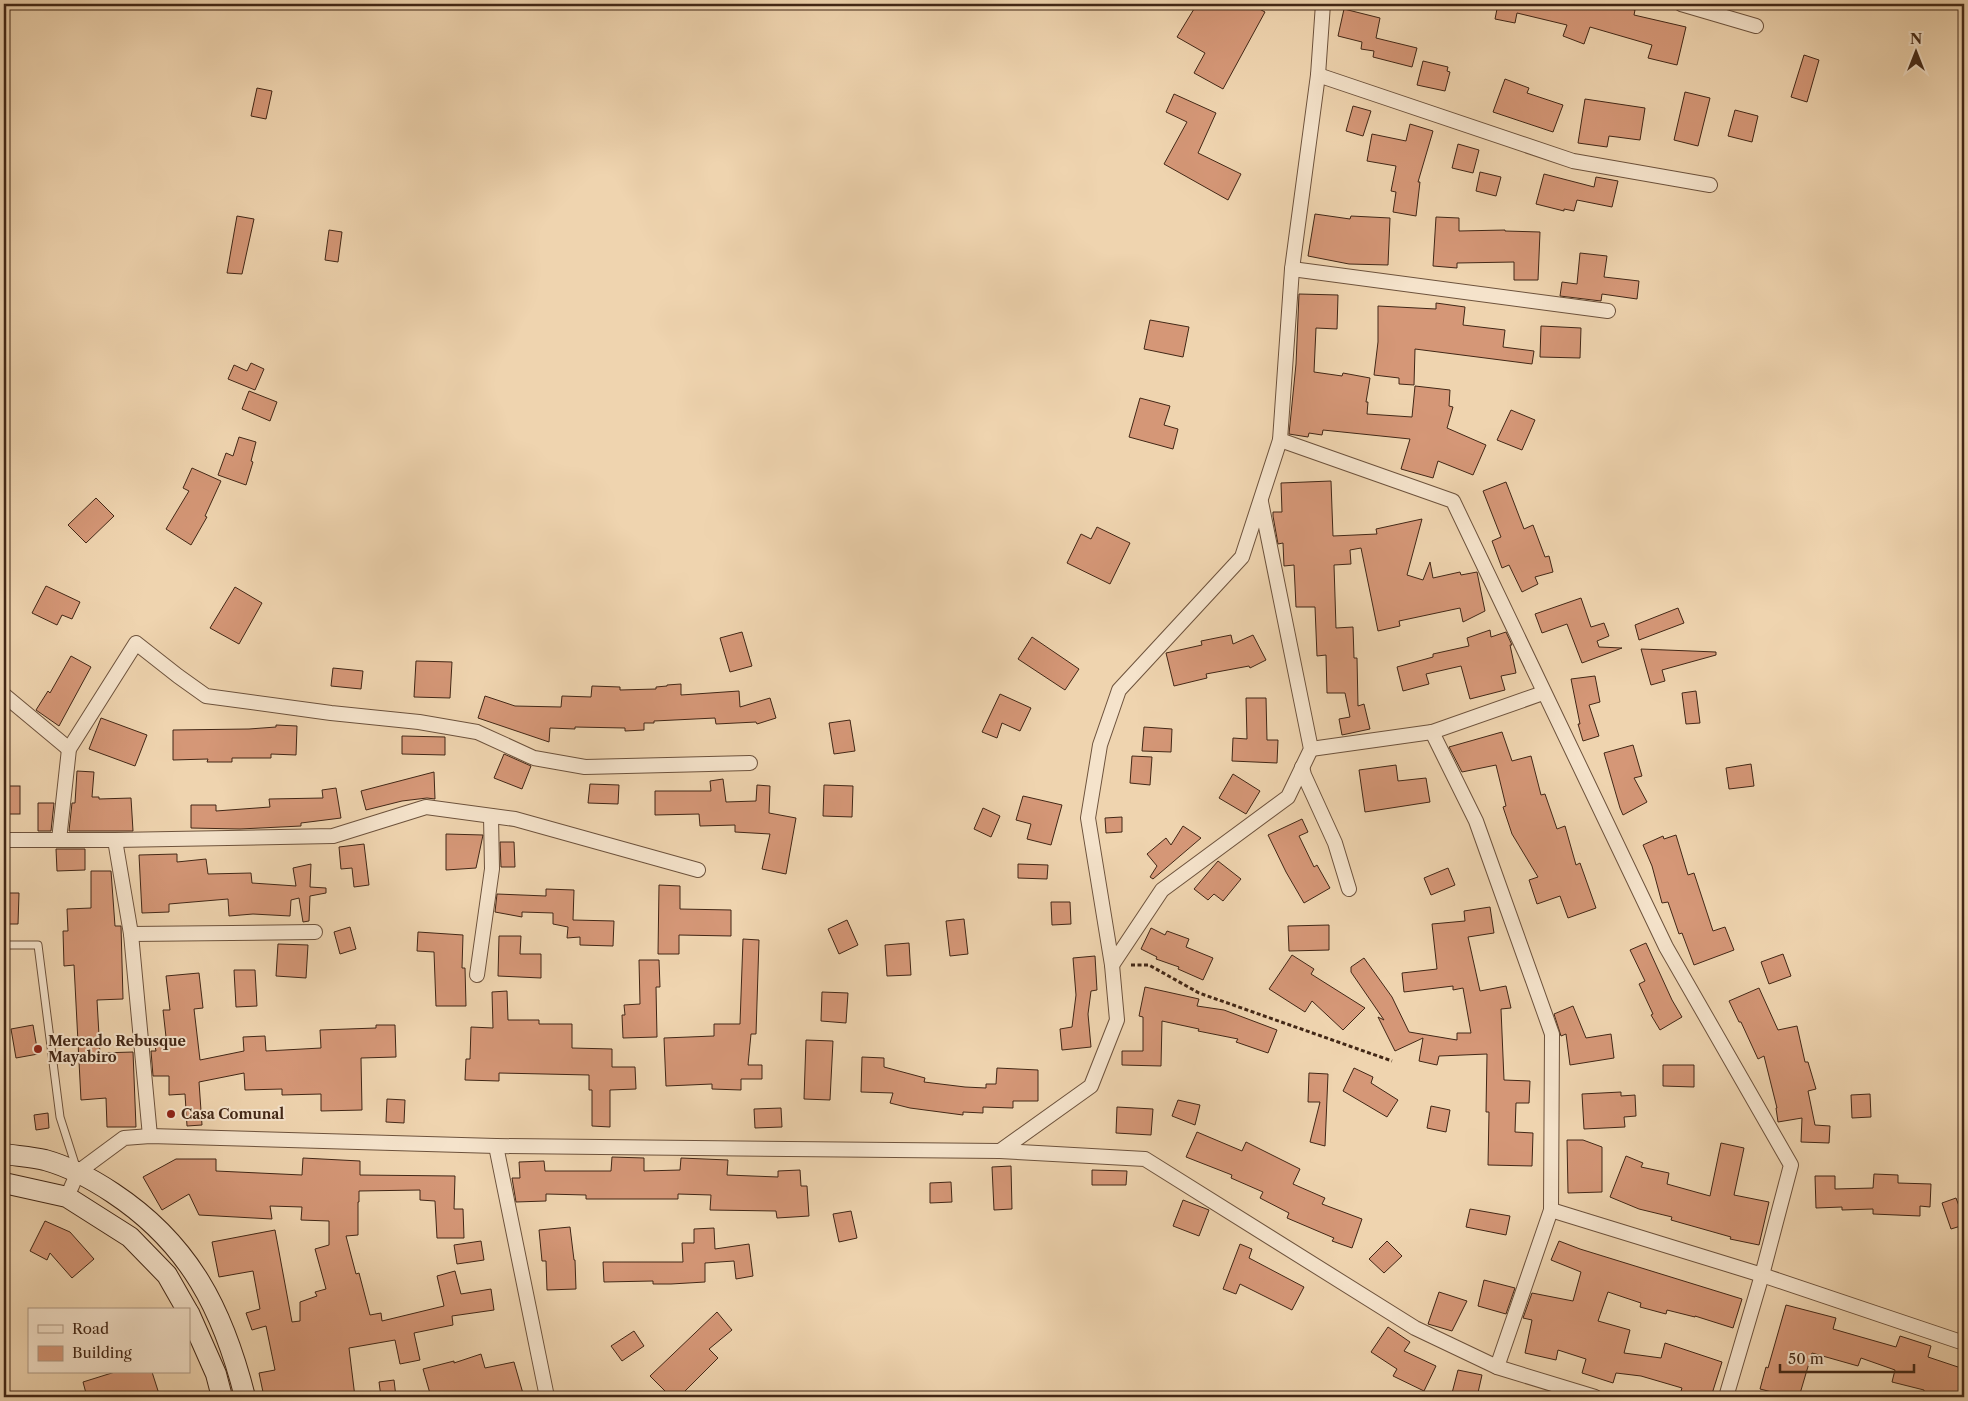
<svg xmlns="http://www.w3.org/2000/svg" width="1968" height="1401" viewBox="0 0 1968 1401" font-family="'Libre Caslon Text',serif">
<style>
.building{fill:#d59777;stroke:#422716}
.lines{fill:none;stroke-linecap:round;stroke-linejoin:round}
.service-casing{stroke:#6d523c;stroke-width:9}
.minor-casing{stroke:#6d523c;stroke-width:16}
.secondary-casing{stroke:#422716;stroke-width:22}
.path{stroke:#422716;stroke-width:3;stroke-dasharray:4 2.5;stroke-linecap:butt}
.service{stroke:#f5e3cb;stroke-width:7}
.minor{stroke:#f5e3cb;stroke-width:14}
.secondary{stroke:#f5e3cb;stroke-width:20}
.poi-dot{fill:#8f2418;stroke:#f5e3cb;stroke-width:2}
.labels{text-anchor:middle;dominant-baseline:central;stroke-width:4;stroke-linejoin:round;paint-order:stroke}
.poi-label{font-size:14px;font-weight:bold;fill:#422716;stroke:#f5e3cb;text-anchor:start}
</style>
<rect width="100%" height="100%" fill="#efd4af"/>
<filter id="stains"><feTurbulence type="fractalNoise" baseFrequency=".004" numOctaves="4"/><feColorMatrix values="0 0 0 0 .2 0 0 0 0 .09 0 0 0 0 .02 0 0 0 .5 -.17"/></filter>
<radialGradient id="worn" r=".72"><stop offset=".6" stop-color="#630" stop-opacity="0"/><stop offset="1" stop-color="#630" stop-opacity=".3"/></radialGradient>
<g class="building">
<path d="M1197,4H1250L1265,12L1223,89L1194,73L1205,53L1177,37Z"/>
<path d="M1498,4H1613L1635,10L1634,15L1686,27L1677,65L1648,58L1652,45L1590,27L1584,44L1563,36L1567,25L1517,13L1515,23L1495,19Z"/>
<path d="M1344,9L1380,18L1376,38L1417,48L1412,67L1373,57L1374,51L1361,49L1362,42L1338,36Z"/>
<path d="M1804,55L1819,60L1807,102L1791,97Z"/>
<path d="M1423,61L1448,67L1447,71L1450,72L1445,91L1417,85Z"/>
<path d="M1505,79L1529,88L1527,93L1563,105L1553,132L1493,112Z"/>
<path d="M257,88L272,91L266,119L251,116Z"/>
<path d="M1685,92L1710,98L1698,146L1674,140Z"/>
<path d="M1174,94L1216,113L1198,153L1241,174L1228,200L1164,164L1187,122L1166,112Z"/>
<path d="M1585,99L1645,108L1640,140L1609,136L1607,147L1578,143Z"/>
<path d="M1353,106L1371,111L1363,136L1346,131Z"/>
<path d="M1735,110L1758,116L1752,142L1728,136Z"/>
<path d="M1410,124L1433,131L1418,182H1420L1416,216L1393,212L1396,192L1391,191L1396,166L1367,161L1372,134L1406,141Z"/>
<path d="M1458,144L1479,150L1473,173L1452,168Z"/>
<path d="M1480,172L1501,177L1496,196L1476,191Z"/>
<path d="M1544,174L1594,187L1596,177L1618,181L1612,207L1577,200L1574,211L1564,209V211L1536,204Z"/>
<path d="M1315,214L1350,219L1351,216L1390,218L1388,265L1349,264L1308,256Z"/>
<path d="M237,216L254,219L242,274L227,273Z"/>
<path d="M1436,217L1459,218V231L1505,230V231L1540,232L1538,280H1514V262L1457,263V268L1433,266Z"/>
<path d="M329,230L342,232L338,262L325,260Z"/>
<path d="M1580,253L1607,256L1604,277L1639,281L1637,299L1602,294L1601,301L1560,296L1562,282L1577,284Z"/>
<path d="M1299,294L1338,295L1337,329L1316,328L1314,372L1342,376L1343,373L1370,378L1366,402H1368L1367,414L1412,417L1415,386L1450,390L1449,406L1453,407L1447,428L1486,445L1473,475L1438,461L1433,478L1401,469L1410,439L1323,430L1322,435L1309,433L1308,437L1289,434L1296,364Z"/>
<path d="M1436,303L1465,307L1463,325L1505,330L1503,347L1534,351L1532,364L1415,349L1414,385L1399,384V378L1374,375L1378,342V306L1436,309Z"/>
<path d="M1150,320L1189,327L1183,357L1144,349Z"/>
<path d="M1541,326L1581,328L1580,358L1540,357Z"/>
<path d="M251,363L264,369L255,390L228,379L234,365L247,371Z"/>
<path d="M249,391L277,402L270,421L242,409Z"/>
<path d="M1140,398L1170,406L1164,425L1178,429L1173,449L1129,437Z"/>
<path d="M1511,410L1535,420L1522,450L1497,440Z"/>
<path d="M239,437L256,442L251,461L253,462L246,485L218,475L226,453L233,456Z"/>
<path d="M192,468L221,481L205,516L207,517L191,545L166,529L189,491L183,488Z"/>
<path d="M1331,481L1333,536L1377,534L1376,529L1422,519L1407,575L1423,580L1430,562L1433,578L1460,572L1461,575L1477,572L1485,611L1463,622L1460,608L1399,621L1400,626L1378,631L1361,548L1350,550L1351,564L1334,565L1336,628L1353,627L1354,658H1357L1358,706L1364,704L1370,729L1342,735L1339,719L1350,717L1345,693H1327L1326,655L1317,656L1315,607H1296L1294,565L1284,566L1283,543L1278,544L1273,516V512H1282L1281,483Z"/>
<path d="M1506,482L1524,529L1533,525L1545,557L1549,556L1553,572L1535,577L1538,584L1522,592L1509,565L1502,568L1492,541L1501,537L1483,491Z"/>
<path d="M96,498L114,516L86,543L68,525Z"/>
<path d="M1097,527L1130,543L1110,584L1067,563L1081,534L1091,539Z"/>
<path d="M46,586L80,602L72,619L62,615L57,625L32,613Z"/>
<path d="M235,587L262,603L239,644L210,628Z"/>
<path d="M1581,598L1591,627L1604,623L1609,636L1597,641L1599,647L1622,648L1582,663L1567,624L1542,633L1535,614Z"/>
<path d="M1678,608L1684,623L1639,640L1635,625Z"/>
<path d="M1490,630L1491,637L1506,632L1512,645H1510L1516,673L1501,676L1505,690L1470,699L1461,666L1426,674L1429,684L1403,691L1397,667L1433,657V654L1469,646L1467,638Z"/>
<path d="M742,632L752,666L730,672L720,638Z"/>
<path d="M1231,635L1233,644L1253,635L1266,660L1250,668L1249,666L1206,674L1207,678L1174,686L1166,653L1202,645L1201,641Z"/>
<path d="M1032,637L1079,669L1065,690L1018,659Z"/>
<path d="M1641,649L1716,652V655L1662,670L1665,681L1651,685Z"/>
<path d="M71,656L91,667L59,726L36,710L48,691L50,693Z"/>
<path d="M416,661L452,662L450,698L414,697Z"/>
<path d="M333,668L363,671L361,689L331,686Z"/>
<path d="M1595,676L1600,702L1589,705L1599,736L1583,741L1578,724H1580L1571,679Z"/>
<path d="M681,684V695L739,691L740,707L770,698L776,718L757,724L756,722L716,724L715,718L654,721V723H644V730L625,731V728L575,727V729L550,728L549,742L478,718L485,696L515,706L561,707L562,696L591,697L592,686L620,687V690L656,689V687L667,686V685Z"/>
<path d="M1696,691L1700,723L1686,724L1682,693Z"/>
<path d="M1000,694L1031,708L1020,731L1002,723L997,738L982,732Z"/>
<path d="M1246,698H1266L1267,740H1278L1277,763L1232,761L1233,738L1247,739Z"/>
<path d="M101,718L147,735L135,766L89,749Z"/>
<path d="M850,720L855,751L834,754L829,723Z"/>
<path d="M276,725L297,726L296,755L271,754V758H232V762H207L208,759L173,760V730L249,729L276,727Z"/>
<path d="M1144,727L1172,729L1171,752L1142,751Z"/>
<path d="M1502,732L1512,761L1531,756L1541,795L1545,794L1557,829L1565,826L1576,865L1580,863L1596,908L1568,918L1560,896L1537,904L1529,880L1538,877L1512,834L1503,807L1506,806L1496,765L1462,772L1449,747Z"/>
<path d="M402,736L445,737V755L402,754Z"/>
<path d="M1633,745L1642,776L1634,778L1647,802L1623,815L1620,808L1604,753Z"/>
<path d="M504,754L531,766L522,789L494,778Z"/>
<path d="M1132,756L1152,757L1150,785L1130,783Z"/>
<path d="M1751,764L1754,786L1729,789L1726,768Z"/>
<path d="M1396,765L1398,781L1426,778L1430,802L1365,812L1359,770Z"/>
<path d="M77,771L94,772L92,797H99V799L131,798L133,831H69L72,803H75Z"/>
<path d="M434,772L435,799L427,798L402,801L366,810L361,791Z"/>
<path d="M1233,774L1260,791L1246,814L1219,798Z"/>
<path d="M723,779L726,802L756,801L757,785L770,786L769,813L796,818L786,874L762,869L770,834L735,832V825L700,826L699,814L655,815V791H711L710,781Z"/>
<path d="M590,784L619,785L618,804L588,803Z"/>
<path d="M824,785L853,786L852,817L823,816Z"/>
<rect x="4" y="786" width="16" height="28"/>
<path d="M336,788L341,818L301,823V826L240,829L191,828V805H216V811L270,807L269,799L323,798L322,790Z"/>
<path d="M1023,796L1062,805L1051,845L1027,839L1031,824L1016,820Z"/>
<path d="M38,803H54L51,831H38Z"/>
<path d="M983,808L1000,816L991,837L974,829Z"/>
<path d="M1122,817V832L1106,833L1105,818Z"/>
<path d="M1302,819L1308,832L1299,836L1314,867L1317,865L1330,888L1304,903L1286,872L1268,835Z"/>
<path d="M1183,826L1201,838L1153,879L1150,877L1157,866L1147,854L1166,838L1171,845Z"/>
<path d="M446,834L483,835L476,868L446,870Z"/>
<path d="M1676,835L1688,875L1694,873L1713,931L1725,927L1734,950L1694,965L1682,933L1679,934L1668,902L1662,903L1652,866L1643,845L1663,836L1664,839Z"/>
<path d="M500,842H514L515,867H501Z"/>
<path d="M364,844L369,885L354,887L352,868L341,869L339,847Z"/>
<path d="M56,849H85V870L57,871Z"/>
<path d="M177,854V862L206,859L208,874L251,873L252,883L296,886L293,868L311,864L310,887L326,888V893L310,896L309,921L303,922L299,898L291,900L290,916L253,914L229,916L228,899L169,904V912L142,913L139,855Z"/>
<path d="M1218,861L1241,879L1223,901L1214,894L1208,900L1194,889Z"/>
<path d="M1018,864L1048,865L1047,879L1018,878Z"/>
<path d="M1448,868L1455,885L1431,895L1424,878Z"/>
<path d="M91,871H111L115,926H121L123,999L97,1000L100,1053L133,1052L136,1127H107L106,1098L81,1100L74,965L64,966L63,931H68L67,909L91,908Z"/>
<path d="M659,885L680,886V909L731,910V936L679,935V954H658Z"/>
<path d="M546,889L574,890L573,920L614,921L613,946L580,945V937L567,938L568,927L553,924V913L522,912V917L495,912L497,894L546,896Z"/>
<path d="M4,893H19L18,924H4Z"/>
<path d="M1051,902H1070L1071,924L1052,925Z"/>
<path d="M1490,907L1494,933L1468,937L1480,991L1506,986L1511,1008L1501,1009L1504,1080L1530,1081L1529,1103H1516L1515,1132L1533,1133L1532,1166L1488,1165L1489,1112H1486L1487,1054L1439,1056L1437,1065L1419,1061L1423,1038L1395,1051L1378,1017L1384,1020L1351,972V967L1364,958L1392,997L1409,1032L1457,1040V1033H1471L1463,988L1453,990V986L1404,992L1402,973L1437,969L1432,924L1465,921L1464,911Z"/>
<path d="M964,919L968,954L950,956L946,921Z"/>
<path d="M847,920L858,945L839,954L828,929Z"/>
<path d="M1329,925V950L1289,951L1288,926Z"/>
<path d="M350,927L356,949L340,954L334,932Z"/>
<path d="M1151,928L1165,935L1167,931L1189,939L1186,947L1213,958L1203,980L1178,969L1179,967L1156,959L1157,957L1141,949Z"/>
<path d="M418,932L463,935L462,968H465L466,1006H436L434,952L417,951Z"/>
<path d="M499,936H521L520,954H541V978L498,976Z"/>
<path d="M743,939L759,940L756,1034H751L748,1065H762V1079H741V1090L712,1089V1084L666,1086L664,1038L714,1036V1024H740Z"/>
<path d="M909,943L911,975L887,976L885,945Z"/>
<path d="M1646,943L1672,1000L1682,1017L1660,1030L1651,1015L1653,1014L1639,984L1645,981L1630,950Z"/>
<path d="M278,944L308,945L306,978L276,976Z"/>
<path d="M1783,954L1791,976L1769,984L1761,962Z"/>
<path d="M1292,955L1314,969L1311,974L1365,1008L1343,1030L1312,1001L1305,1012L1269,989Z"/>
<path d="M1095,956L1097,990L1091,991L1088,1014L1091,1047L1062,1050L1060,1029L1072,1027L1076,995L1073,958Z"/>
<path d="M639,960H659L660,987H656L657,1037L623,1038L622,1015H625L624,1005L640,1004Z"/>
<path d="M234,970H255L257,1006L236,1007Z"/>
<path d="M199,973L203,1008L194,1009L200,1060L244,1051L243,1037L265,1036L266,1051L321,1048L320,1030L376,1028V1025H395L396,1057L361,1058L362,1110L321,1111V1094L282,1095V1089L245,1090L244,1073L199,1082L202,1125L187,1126L185,1094L169,1095V1076H153L151,1051H156L155,1046H167L163,1010H170L166,976Z"/>
<path d="M1145,987L1199,999L1197,1006L1224,1010L1277,1030L1268,1053L1236,1042L1238,1039L1198,1031L1199,1029L1162,1021L1161,1066L1122,1065V1051H1143V1017L1139,1016Z"/>
<path d="M1759,988L1778,1030L1797,1026L1805,1062H1808L1816,1089L1808,1091L1815,1125L1830,1126L1829,1143L1801,1142L1802,1118L1778,1122L1776,1108H1777L1764,1056L1758,1059L1741,1022H1739L1729,1001Z"/>
<path d="M507,991L508,1020H539V1024H572V1048L612,1049V1067H635L636,1089L610,1090V1127L592,1126V1090H589V1075L499,1073V1081L465,1080L466,1059H470L471,1027L493,1028L492,992Z"/>
<path d="M822,992L848,993L846,1023L821,1021Z"/>
<path d="M1573,1006L1586,1038L1611,1034L1614,1058L1570,1065L1566,1034L1561,1036L1554,1014Z"/>
<path d="M33,1025L38,1054L16,1058L11,1029Z"/>
<path d="M806,1040L833,1041L830,1100L804,1099Z"/>
<path d="M862,1057L884,1058V1067L925,1078L924,1082L965,1087L986,1088V1084H996L997,1068L1038,1070V1101H1013V1108L983,1107V1113L963,1112V1115L910,1108L890,1103L893,1093L861,1092Z"/>
<path d="M1663,1065H1694V1087L1663,1086Z"/>
<path d="M1354,1068L1373,1077L1371,1083L1398,1100L1387,1117L1343,1091Z"/>
<path d="M1309,1073L1328,1074L1325,1146L1310,1142L1320,1102H1308Z"/>
<path d="M1621,1092V1096L1635,1095L1636,1116L1624,1117L1625,1127L1584,1129L1582,1094Z"/>
<path d="M1870,1094L1871,1117L1852,1118L1851,1095Z"/>
<path d="M387,1099L405,1100L404,1123L386,1122Z"/>
<path d="M1178,1100L1200,1105L1195,1125L1172,1116Z"/>
<path d="M1431,1106L1450,1110L1446,1132L1427,1128Z"/>
<path d="M1117,1107L1153,1109L1151,1135L1116,1133Z"/>
<path d="M781,1108L782,1127L755,1128L754,1109Z"/>
<path d="M48,1113L49,1128L36,1130L34,1115Z"/>
<path d="M1197,1132L1242,1151L1246,1142L1300,1169L1293,1184L1325,1198L1322,1204L1362,1219L1352,1248L1332,1241L1334,1238L1287,1218L1289,1213L1260,1198L1263,1192L1231,1178L1232,1175L1186,1157Z"/>
<path d="M1567,1140H1583L1602,1147V1192L1568,1193Z"/>
<path d="M1721,1143L1744,1148L1734,1195L1769,1202L1759,1245L1730,1239L1731,1237L1671,1220L1672,1217L1639,1209L1610,1197L1626,1156L1643,1163L1641,1167L1669,1173L1667,1184L1710,1196Z"/>
<path d="M612,1157L644,1158V1171L680,1170L681,1158L728,1160L727,1175L778,1177V1171L800,1170L801,1186H807L809,1216L777,1218L776,1211L710,1210L711,1195L678,1194V1199H586V1195L546,1194V1201L516,1202L512,1178H520L519,1162L544,1161L545,1171H611Z"/>
<path d="M303,1158L360,1161V1175L455,1176L454,1209H463L464,1238H437L435,1201L420,1200V1190L359,1191V1202H358V1235L346,1236L356,1274L359,1273L370,1315L381,1313L382,1321L444,1306L437,1276L455,1271L461,1294L491,1289L494,1310L452,1316L453,1325L414,1333L420,1360L400,1364L395,1340L349,1348L355,1397H264L259,1373L275,1370L266,1326L252,1330L246,1313L260,1309L253,1271L219,1277L212,1242L275,1230L292,1322L300,1321V1302L317,1296L315,1292L326,1289L315,1249L329,1245V1221L301,1220L302,1207L270,1206L272,1219L199,1215L189,1194L162,1210L143,1177L176,1159H216V1171L302,1175Z"/>
<path d="M1011,1166L1012,1209L994,1210L992,1167Z"/>
<path d="M1092,1170L1127,1171L1126,1185H1092Z"/>
<path d="M1874,1174L1898,1175V1183L1931,1184L1930,1207L1920,1206V1216L1873,1214V1209L1842,1210V1207L1816,1208L1815,1176H1835V1189L1873,1188Z"/>
<path d="M951,1182L952,1202L930,1203V1183Z"/>
<path d="M1956,1198L1959,1206L1964,1204V1225L1951,1229L1942,1203Z"/>
<path d="M1183,1200L1209,1210L1199,1236L1173,1226Z"/>
<path d="M1470,1209L1510,1216L1506,1235L1466,1227Z"/>
<path d="M851,1211L857,1238L839,1242L833,1214Z"/>
<path d="M45,1221L70,1232L94,1259L72,1278L50,1253L47,1260L30,1251Z"/>
<path d="M570,1227L574,1260H575L576,1289L547,1290L546,1261H542L539,1230Z"/>
<path d="M714,1228L715,1249L749,1244L753,1276L736,1279L734,1261L705,1263V1282L671,1284H653V1281L604,1282L603,1262H683L682,1243H694V1229Z"/>
<path d="M481,1241L484,1260L457,1264L454,1245Z"/>
<path d="M1387,1241L1402,1256L1384,1273L1369,1259Z"/>
<path d="M1559,1241L1580,1249L1742,1299L1733,1328L1695,1316V1317L1667,1310L1666,1314L1640,1307L1641,1303L1608,1292L1598,1321L1630,1330L1624,1353L1661,1358L1665,1343L1722,1362L1711,1397H1679L1682,1388L1641,1376L1616,1373L1613,1383L1582,1373L1586,1359L1558,1350L1556,1360L1525,1353L1532,1320L1523,1318L1532,1293L1573,1301L1581,1272L1551,1260Z"/>
<path d="M1240,1244L1252,1249L1249,1258L1304,1287L1292,1310L1240,1284L1236,1294L1223,1289Z"/>
<path d="M1484,1280L1515,1288L1506,1314L1478,1306Z"/>
<path d="M1439,1292L1467,1301L1452,1331L1428,1324Z"/>
<path d="M1786,1305L1836,1318L1833,1329L1896,1347L1900,1336L1931,1346L1928,1357L1964,1369V1397H1943L1924,1392V1390L1892,1382L1895,1370L1861,1358L1858,1366L1812,1353L1799,1397H1779L1780,1394L1760,1389L1766,1367L1768,1368Z"/>
<path d="M717,1312L732,1330L709,1349L718,1358L679,1397H671L650,1376Z"/>
<path d="M1388,1327L1410,1342L1404,1351L1436,1366L1424,1391L1393,1376L1397,1369L1371,1352Z"/>
<path d="M634,1331L644,1346L622,1361L611,1346Z"/>
<path d="M481,1354L485,1368L514,1362L524,1397H431L423,1369L454,1361V1363Z"/>
<path d="M1458,1370L1482,1375L1477,1397H1451Z"/>
<path d="M115,1372H152L160,1397H87L83,1382Z"/>
<path d="M394,1380L396,1397H381L379,1382Z"/>
</g>
<g class="lines">
<defs>
<path id="service" d="M4,945H38L60,1117L76,1167"/>
<g id="minor">
<path d="M1681,4L1756,26"/>
<path d="M1318,75L1573,161L1710,185"/>
<path d="M1292,269L1608,311"/>
<path d="M1280,440L1453,501L1666,947L1791,1165L1762,1275L1726,1397"/>
<path d="M4,695L69,749"/>
<path d="M1432,732L1476,821L1552,1034L1551,1210L1497,1367"/>
<path d="M1311,749L1432,732L1543,693"/>
<path d="M1302,767L1304,775L1335,843L1349,889"/>
<path d="M4,840H115L333,836L426,807L515,819L698,870"/>
<path d="M59,840L69,749L136,643L178,676L206,696L331,713L419,722L477,732L534,758L585,767L750,763"/>
<path d="M115,840L131,934L150,1136"/>
<path d="M131,934L315,932"/>
<path d="M1112,965L1162,890L1288,797L1311,749L1261,502"/>
<path d="M477,975L492,869L491,816"/>
<path d="M496,1146L547,1397"/>
<path d="M1000,1151L1091,1086L1117,1020L1112,965L1088,818L1100,745L1119,690L1242,557L1280,440L1292,269L1318,75L1323,4"/>
<path d="M67,1197L78,1172L124,1138L150,1136L496,1146L1000,1151L1145,1159L1415,1328L1497,1367L1595,1397"/>
<path d="M1551,1210L1762,1275L1964,1343"/>
</g>
<g id="secondary">
<path d="M4,1154C17,1156 32,1157 45,1160C70,1167 92,1179 113,1193C190,1244 223,1310 245,1397"/>
<path d="M4,1183L67,1197L130,1237L167,1275L187,1310"/>
<path d="M189,1313L216,1374L222,1397"/>
</g>
</defs>
<use href="#service" class="service-casing"/>
<use href="#minor" class="minor-casing"/>
<use href="#secondary" class="secondary-casing"/>
<path class="path" d="M1131,965H1149L1199,993L1392,1061"/>
<use href="#service" class="service"/>
<use href="#minor" class="minor"/>
<use href="#secondary" class="secondary"/>
</g>
<g class="poi-dot">
<circle cx="38" cy="1049" r="5"/>
<circle cx="171" cy="1114" r="5"/>
</g>
<g class="labels">
<g class="poi-label">
<text x="48" y="1041">Mercado Rebusque<tspan x="48" dy="16">Mayabiro</tspan></text>
<text x="181" y="1114">Casa Comunal</text>
</g>
</g>
<rect width="1968" height="1401" fill="none" stroke="#efd4af" stroke-width="20"/>
<rect x="5" y="5" width="1958" height="1391" fill="none" stroke="#422716" stroke-width="2.5"/>
<rect x="10" y="10" width="1948" height="1381" fill="none" stroke="#422716"/>
<rect x="28" y="1308" width="162" height="65" fill="#f5e3cb" stroke="#ad9883"/>
<rect x="38" y="1325" width="25" height="8" fill="#f5e3cb" stroke="#ad9883"/>
<text x="72" y="1334" font-size="15" fill="#422716">Road</text>
<rect x="38" y="1346" width="25" height="15" fill="#d59777" stroke="#ad9883"/>
<text x="72" y="1358" font-size="15" fill="#422716">Building</text>
<g transform="translate(1916 52)" stroke="#f5e3cb" stroke-width="4" paint-order="stroke">
<path d="M0-4L9 19L0 12L-9 19Z" fill="#422716"/>
<text y="-8" font-size="14" font-weight="bold" text-anchor="middle" fill="#422716">N</text>
</g>
<path d="M1780 1364v8h134v-8" fill="none" stroke="#422716" stroke-width="2.5"/>
<text x="1788" y="1364" font-size="15" fill="#422716" stroke="#f5e3cb" stroke-width="4" paint-order="stroke">50 m</text>
<rect width="100%" height="100%" filter="url(#stains)"/>
<rect width="100%" height="100%" fill="url(#worn)"/>
</svg>
